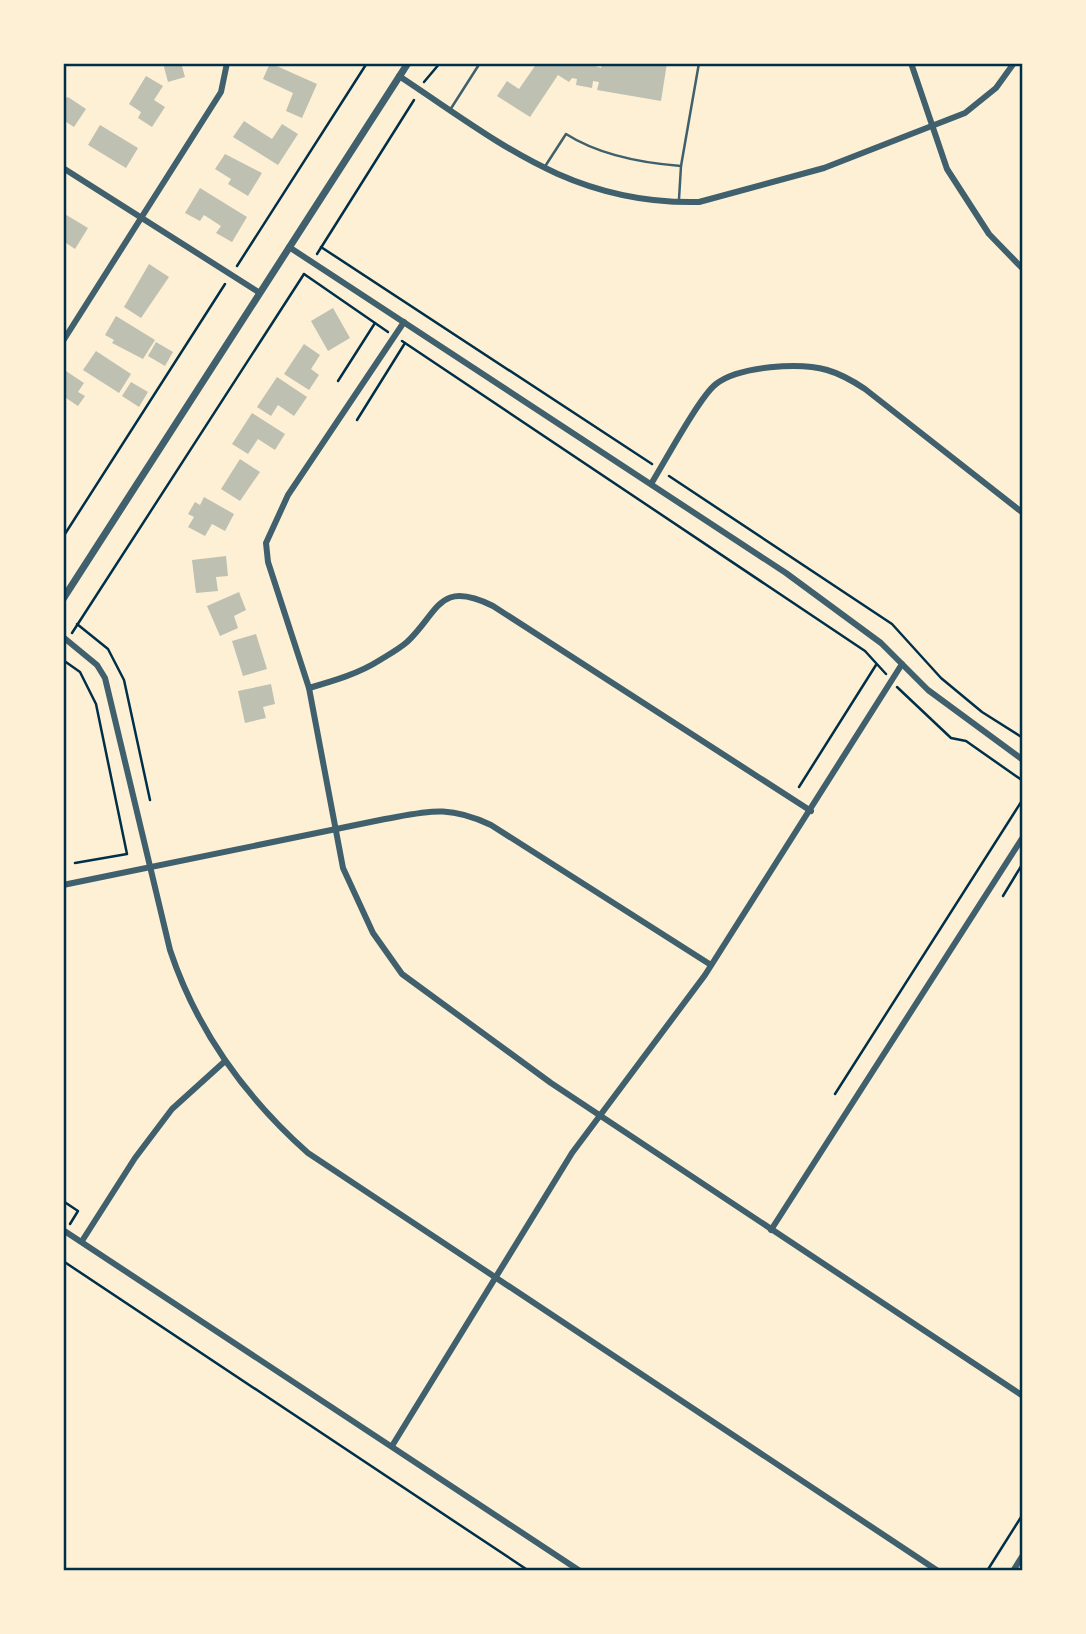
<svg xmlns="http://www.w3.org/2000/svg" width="1086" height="1634" viewBox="0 0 1086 1634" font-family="Rubik,sans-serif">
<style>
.building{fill:#bec0b2}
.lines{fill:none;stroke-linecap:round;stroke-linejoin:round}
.path{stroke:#003049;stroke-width:2.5}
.service{stroke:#3f606c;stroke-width:2.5}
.minor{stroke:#3f606c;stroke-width:6}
.tertiary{stroke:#3f606c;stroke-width:7}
.neatline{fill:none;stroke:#003049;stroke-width:2.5}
</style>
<rect width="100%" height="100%" fill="#fdf0d5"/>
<g class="building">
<path d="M163,63H181L185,77L168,82Z"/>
<path d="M270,63L317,84L302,118L286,111L293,93L263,79Z"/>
<path d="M537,63H586L601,68L602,63H667L661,101L597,90L599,82L593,81L592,88L576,85L577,79L572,78L569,82L558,75L530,117L497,96L507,81L519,89Z"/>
<path d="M146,76L163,86L154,100L165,107L152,127L138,118L141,112L129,104Z"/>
<path d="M68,97L86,109L74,127L63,120V99Z"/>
<path d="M244,121L272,139L282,124L298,134L278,165L233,137Z"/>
<path d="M100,125L138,148L126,168L88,145Z"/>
<path d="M225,154L262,173L248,196L228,184L231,179L215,169Z"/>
<path d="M200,188L247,217L232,242L216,233L221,226L204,215L200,221L185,213Z"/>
<path d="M63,213L88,228L75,249L63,241Z"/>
<path d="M149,264L169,277L141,318L124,307Z"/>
<path d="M333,308L350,338L328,351L311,321Z"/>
<path d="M116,316L155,340L143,359L112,343L114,340L105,335Z"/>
<path d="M156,342L173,352L165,366L148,356Z"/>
<path d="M304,344L320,355L311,369L319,375L309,390L284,374Z"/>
<path d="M96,351L131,374L119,393L83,370Z"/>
<path d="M66,371L84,383L78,392L85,396L78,406L63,396L66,386L63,384V376Z"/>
<path d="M277,377L307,397L294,416L278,405L271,416L257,407Z"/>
<path d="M131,382L148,392L139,407L122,396Z"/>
<path d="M252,413L285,434L275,450L258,439L248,454L232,444Z"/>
<path d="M240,459L260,472L240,501L221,489Z"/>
<path d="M204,497L234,514L225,531L212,524L205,536L188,527L194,517L188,514L195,502L200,505Z"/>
<path d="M226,556L228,576L216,577L218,591L196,593L192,560Z"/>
<path d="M239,592L246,610L234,616L238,628L220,636L207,606Z"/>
<path d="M256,634L267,669L243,676L232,641Z"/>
<path d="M271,684L275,704L263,707L266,718L245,723L238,691Z"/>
</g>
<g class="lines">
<g class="path">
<path d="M424,82L440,63"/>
<path d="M321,247L652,464"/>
<path d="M317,254L414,100"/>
<path d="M237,266L367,63"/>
<path d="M304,274L388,332"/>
<path d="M402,341L865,651L886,674"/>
<path d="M338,381L375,323"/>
<path d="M357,420L405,343"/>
<path d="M669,476L892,624L941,678L982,712L1023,738"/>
<path d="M63,537L225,284"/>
<path d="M77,624L108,649L124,680L150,800"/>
<path d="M72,633L304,274"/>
<path d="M63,660L80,672L96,704L127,854L75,863"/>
<path d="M897,687L951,738L966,741L1023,781"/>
<path d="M799,787L876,665"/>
<path d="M1003,896L1023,863"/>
<path d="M835,1094L1023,799"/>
<path d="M63,1201L78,1211L70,1224"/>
<path d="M63,1261L529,1571"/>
<path d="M987,1571L1023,1514"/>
</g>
<g class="service">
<path d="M450,110L480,63"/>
<path d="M544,168L566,134C599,155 642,163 681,166"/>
<path d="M679,199L681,166L699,63"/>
</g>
<g class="minor">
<path d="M911,63L947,169L989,234L1023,269"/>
<path d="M399,76C499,142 572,205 699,202L824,168L965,113L996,88L1014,63"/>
<path d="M63,168L260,293"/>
<path d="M289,247L786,573L881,643L928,690L1023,760"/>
<path d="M404,322L288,495L266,543L268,562L309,688L343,868L373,933L402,974L551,1083L1023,1396"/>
<path d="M63,341L221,92L227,63"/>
<path d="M651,484C664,463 700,396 716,384C739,366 800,362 827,370C841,374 853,381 865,389L1023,513"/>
<path d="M63,637L97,665L105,678L170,950C197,1031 245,1097 308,1153L938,1571"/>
<path d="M309,688C333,681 358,674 380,660C388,655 399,649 407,642C439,612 438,579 493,606L811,811"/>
<path d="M63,885L385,819C430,811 448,805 491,825L711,965"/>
<path d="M63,1230L580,1571"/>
<path d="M771,1230L1023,837"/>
<path d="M82,1241L135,1158L172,1109L224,1062"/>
<path d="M392,1446L572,1153L705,975L902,664"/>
<path d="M1013,1571L1023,1555"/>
</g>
<path class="tertiary" d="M63,599L408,63"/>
</g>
<rect width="1086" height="1634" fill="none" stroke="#fdf0d5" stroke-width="130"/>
<rect x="65" y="65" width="956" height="1504" class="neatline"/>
</svg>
